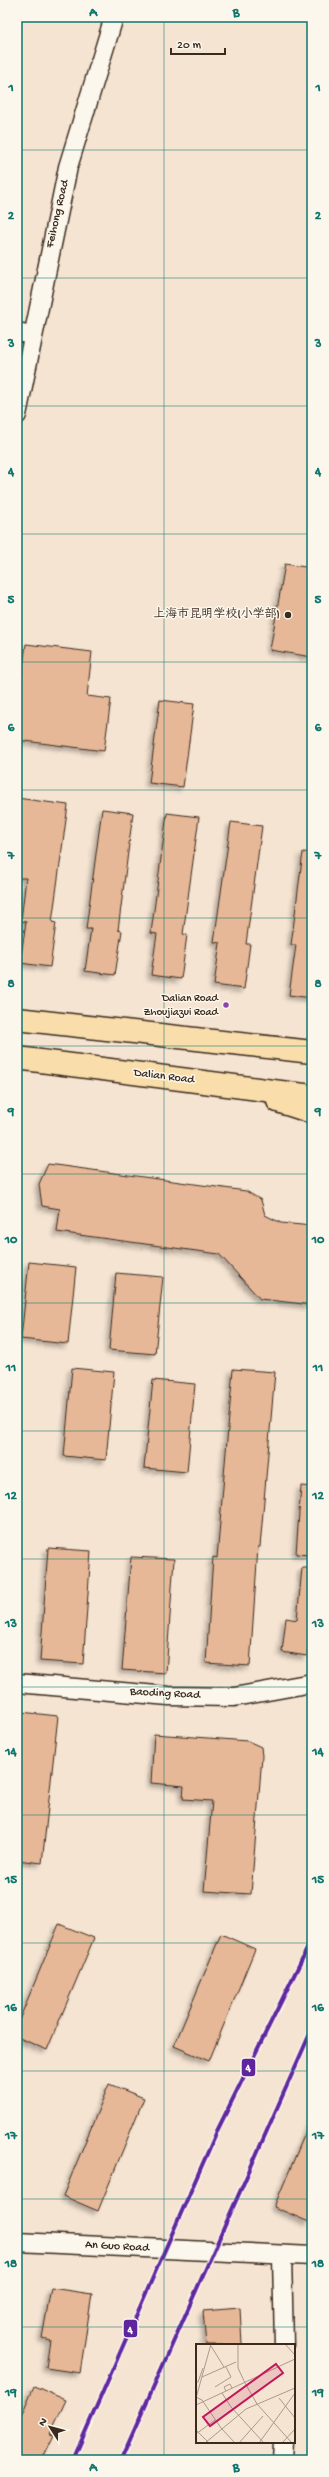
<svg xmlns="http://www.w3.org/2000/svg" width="329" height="2477" viewBox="0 0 329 2477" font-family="'Gochi Hand','LXGW WenKai TC',sans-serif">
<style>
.building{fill:#e6b897;stroke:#3b2a1e;filter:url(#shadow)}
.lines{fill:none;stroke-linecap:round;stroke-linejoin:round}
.minor-casing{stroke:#3b2a1e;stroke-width:21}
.major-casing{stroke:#3b2a1e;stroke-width:25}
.minor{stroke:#fbf7ec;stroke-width:18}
.major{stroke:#f9deab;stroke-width:22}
.metro-1-casing{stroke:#fbf7ec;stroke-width:7}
.metro-1{stroke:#5f259f;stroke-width:4}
.grid{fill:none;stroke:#0f766e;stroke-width:1;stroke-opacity:0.55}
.poi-dot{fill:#3b2a1e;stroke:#fbf7ec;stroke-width:1.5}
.bus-dot{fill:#8e44ad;stroke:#fbf7ec;stroke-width:1.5}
.labels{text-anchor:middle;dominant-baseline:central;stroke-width:3;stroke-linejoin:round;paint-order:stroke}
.bus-label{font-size:11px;fill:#3b2a1e;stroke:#fbf7ec;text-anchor:end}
.street-label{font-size:12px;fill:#3b2a1e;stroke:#fbf7ec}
.poi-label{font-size:12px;fill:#3b2a1e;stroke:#fbf7ec;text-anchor:end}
.inset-road{fill:none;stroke:#ab9a8a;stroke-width:1}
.view{fill:#c2185b;fill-opacity:0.15;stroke:#c2185b;stroke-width:2}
.inset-edge{fill:none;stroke:#3b2a1e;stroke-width:2}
.line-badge{stroke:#fbf7ec;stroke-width:1.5}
.badge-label{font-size:11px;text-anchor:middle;font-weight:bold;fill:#fff}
.neatline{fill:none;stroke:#0f766e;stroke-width:1.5}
.grid-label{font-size:13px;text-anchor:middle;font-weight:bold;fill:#0f766e}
</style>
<defs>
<filter id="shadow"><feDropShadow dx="-3.5" dy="3.5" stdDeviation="2" flood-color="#0004"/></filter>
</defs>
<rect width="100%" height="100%" fill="#f5e4d2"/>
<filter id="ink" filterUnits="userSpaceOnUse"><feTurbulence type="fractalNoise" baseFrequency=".025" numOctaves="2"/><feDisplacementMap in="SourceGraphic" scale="8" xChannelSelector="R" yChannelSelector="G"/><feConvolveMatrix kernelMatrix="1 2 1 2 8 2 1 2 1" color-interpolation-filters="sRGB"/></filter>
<g filter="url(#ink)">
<g class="building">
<path d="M285,564L312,568V657L270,650Z"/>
<path d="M26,644L92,652L87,696L111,699L104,751L17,740V713Z"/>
<path d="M160,700L194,704L183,787L149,783Z"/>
<path d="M17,798L68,805L52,922L56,923L50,967L20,963L26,922L21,921L26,878H17Z"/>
<path d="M102,809L133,813L118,930L122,931L115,975L85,971L91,929H86Z"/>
<path d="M167,813L199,817L183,934L187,935L181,979L151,975L157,934L151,933Z"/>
<path d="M231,822L262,826L246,944H250L244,989L214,985L220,943L214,942Z"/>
<path d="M303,852L312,853V998L289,995L296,945H291Z"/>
<path d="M48,1164L246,1191L261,1200L265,1215L281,1223L312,1226V1305L260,1299L219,1254L57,1232L60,1209L42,1206L39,1184Z"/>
<path d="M29,1262L76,1267L68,1344L21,1339Z"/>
<path d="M116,1273L163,1277L155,1354L109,1350Z"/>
<path d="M72,1368L114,1372L106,1460L64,1456Z"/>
<path d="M233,1369L275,1372L260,1547H258L250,1666L206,1663L213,1557L217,1558Z"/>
<path d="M153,1380L195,1384L187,1472L144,1468Z"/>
<path d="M301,1486L312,1487V1555L296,1554Z"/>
<path d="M48,1548L91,1551L83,1664L40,1661Z"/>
<path d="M131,1557L174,1559L166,1673L122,1670Z"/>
<path d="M302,1568H312V1617L307,1656L282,1652L286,1618L297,1620Z"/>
<path d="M21,1712L58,1716L42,1863L17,1860V1745Z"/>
<path d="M154,1734L248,1741L261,1747L262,1756L251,1894L204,1891L212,1801L183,1799L184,1786L151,1783Z"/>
<path d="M59,1924L94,1938L47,2050L17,2037V2025Z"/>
<path d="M221,1934L255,1949L209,2061L174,2046Z"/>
<path d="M109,2084L144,2098L98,2211L63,2196Z"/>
<path d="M312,2117V2214L309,2222L274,2207Z"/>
<path d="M51,2288L92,2294L80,2373L46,2368L50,2340L42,2338Z"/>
<path d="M240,2308L242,2345H206L203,2311Z"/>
<path d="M34,2386L66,2400L50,2434L54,2435L42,2460H17V2425Z"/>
</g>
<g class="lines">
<defs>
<g id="minor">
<path d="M17,332L33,335"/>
<path d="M17,415L68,167L114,17"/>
<path d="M17,1683L169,1696L234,1697L312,1683"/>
<path d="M17,2242L312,2256"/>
<path d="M282,2255L284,2345"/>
<path d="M282,2460L283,2442"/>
</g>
<g id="major">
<path d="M17,1019L312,1052"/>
<path d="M17,1058L312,1096"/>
<path d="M278,1101L312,1112"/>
</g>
</defs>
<use href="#minor" class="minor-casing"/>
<use href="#major" class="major-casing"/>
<use href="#minor" class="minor"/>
<use href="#major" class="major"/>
<defs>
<g id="metro-1">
<path d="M73,2460L217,2131L312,1939"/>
<path d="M121,2460L312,2029"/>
</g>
</defs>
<use href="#metro-1" class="metro-1-casing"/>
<use href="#metro-1" class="metro-1"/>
</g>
</g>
<path class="grid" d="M164,17V2460M17,150H312M17,278H312M17,406H312M17,534H312M17,662H312M17,790H312M17,918H312M17,1046H312M17,1174H312M17,1303H312M17,1431H312M17,1559H312M17,1687H312M17,1815H312M17,1943H312M17,2071H312M17,2199H312M17,2327H312"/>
<circle class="poi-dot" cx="288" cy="615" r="4"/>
<circle class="bus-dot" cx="226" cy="1005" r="3.5"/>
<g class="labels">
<g class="bus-label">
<text x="218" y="999">Dalian Road<tspan x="218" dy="14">Zhoujiazui Road</tspan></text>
</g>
<g class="street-label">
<text transform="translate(58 214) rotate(-77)">Feihong Road</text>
<text transform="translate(164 1077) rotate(7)">Dalian Road</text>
<text transform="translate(165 1694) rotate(3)">Baoding Road</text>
<text transform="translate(117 2247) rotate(3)">An Guo Road</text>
</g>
<g class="poi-label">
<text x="280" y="615">上海市昆明学校(小学部)</text>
</g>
</g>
<g transform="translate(196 2344)">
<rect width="99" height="99" fill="#f5e4d2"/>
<path class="inset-road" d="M42,0V24L49,39L61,60L96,99M89,0L99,11M15,2L28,23M6,33L40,18M0,38H2L7,24M19,43L35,33L30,23M30,47L28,43L34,40L36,44M26,49L35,63L68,99M0,53L6,56L25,84L39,99M0,54L15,0M83,54L99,74M0,61L99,15M0,86L13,99M0,90L19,76M9,99L50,65L99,44M43,99L67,72M63,99L99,49M86,99L99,85"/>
<path class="view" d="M80,20L87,29L14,82L7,73Z"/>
<rect width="99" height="99" class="inset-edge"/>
</g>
<g class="line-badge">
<rect x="241" y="2058" width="15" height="19" rx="4" fill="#5f259f"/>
<rect x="123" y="2319" width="15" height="19" rx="4" fill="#5f259f"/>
</g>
<g class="badge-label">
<text x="248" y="2071">4</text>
<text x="130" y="2333">4</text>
</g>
<rect width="329" height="2477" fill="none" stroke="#fbf7ec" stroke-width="44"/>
<g transform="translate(50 2427) rotate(306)" stroke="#fbf7ec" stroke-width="3" paint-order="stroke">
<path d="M0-3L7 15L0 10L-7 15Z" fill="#3b2a1e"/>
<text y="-6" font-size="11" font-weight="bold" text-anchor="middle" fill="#3b2a1e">N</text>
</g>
<path d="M171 48v6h54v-6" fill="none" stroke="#3b2a1e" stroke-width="2"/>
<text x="177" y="48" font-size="12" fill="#3b2a1e" stroke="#fbf7ec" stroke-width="3" paint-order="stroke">20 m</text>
<rect x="22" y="22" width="285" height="2433" class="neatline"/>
<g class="grid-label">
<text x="93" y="16">A</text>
<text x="236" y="16">B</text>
<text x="11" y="91">1</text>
<text x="318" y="91">1</text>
<text x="11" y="219">2</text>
<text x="318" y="219">2</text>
<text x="11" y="347">3</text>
<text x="318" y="347">3</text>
<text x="11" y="475">4</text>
<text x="318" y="475">4</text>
<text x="11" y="603">5</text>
<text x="318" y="603">5</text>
<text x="11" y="731">6</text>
<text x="318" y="731">6</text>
<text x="11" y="859">7</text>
<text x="318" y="859">7</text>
<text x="11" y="987">8</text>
<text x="318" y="987">8</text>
<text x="11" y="1115">9</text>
<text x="318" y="1115">9</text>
<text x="11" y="1243">10</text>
<text x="318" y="1243">10</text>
<text x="11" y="1371">11</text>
<text x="318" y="1371">11</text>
<text x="11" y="1499">12</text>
<text x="318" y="1499">12</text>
<text x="11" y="1627">13</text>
<text x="318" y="1627">13</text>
<text x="11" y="1755">14</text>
<text x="318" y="1755">14</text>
<text x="11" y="1883">15</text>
<text x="318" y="1883">15</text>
<text x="11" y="2011">16</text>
<text x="318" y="2011">16</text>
<text x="11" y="2139">17</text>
<text x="318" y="2139">17</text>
<text x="11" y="2267">18</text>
<text x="318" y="2267">18</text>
<text x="11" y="2396">19</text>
<text x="318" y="2396">19</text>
<text x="93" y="2471">A</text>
<text x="236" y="2471">B</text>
</g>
</svg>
